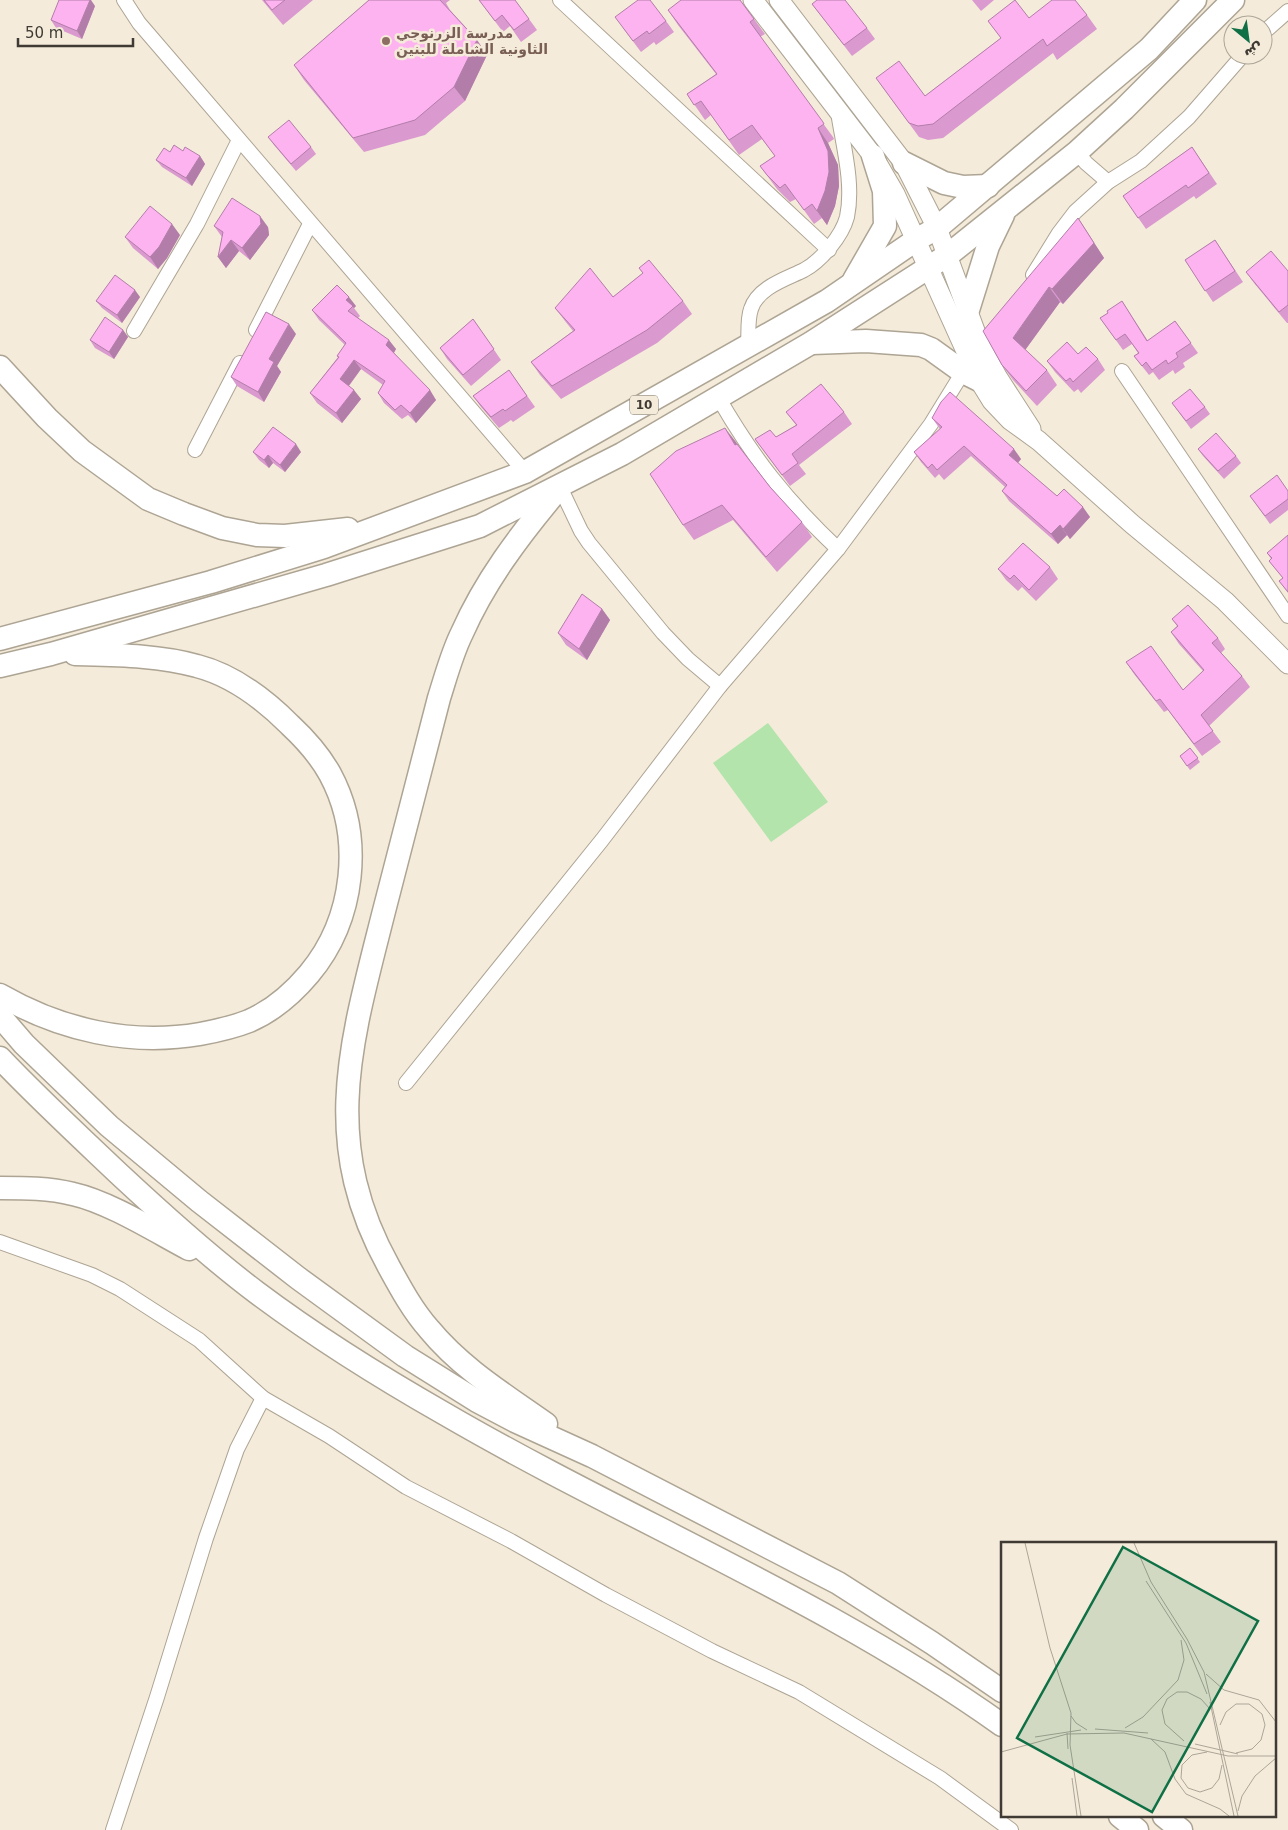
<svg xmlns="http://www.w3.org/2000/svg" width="1288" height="1830" viewBox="0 0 1288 1830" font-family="'DejaVu Sans','Noto Sans Arabic',sans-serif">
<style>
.green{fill:#b2e4ab}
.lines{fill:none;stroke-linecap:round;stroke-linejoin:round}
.minor-casing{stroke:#ada494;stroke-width:16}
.secondary-casing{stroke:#ada494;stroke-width:21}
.trunk-casing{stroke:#ada494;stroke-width:25}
.minor{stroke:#fff;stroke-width:14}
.secondary{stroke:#fff;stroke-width:19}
.trunk{stroke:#fff;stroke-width:22}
.wall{fill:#da9acf}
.shaded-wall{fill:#b27da9}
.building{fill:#feb3f1;stroke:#b27da9}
.education-dot{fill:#8d6e63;stroke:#f5ebda;stroke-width:2}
.labels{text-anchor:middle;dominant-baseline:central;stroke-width:5;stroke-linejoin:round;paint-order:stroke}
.shield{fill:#f5ebda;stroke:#767066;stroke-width:1}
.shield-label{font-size:12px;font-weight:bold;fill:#3f3b34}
.education-label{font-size:14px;font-weight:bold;fill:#785e54;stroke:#f5ebda;text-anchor:start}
.inset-road{fill:none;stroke:#aca598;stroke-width:1}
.view{fill:#0f7046;fill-opacity:0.15;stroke:#0f7046;stroke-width:2.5}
.inset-edge{fill:none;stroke:#3f3b34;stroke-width:2.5}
</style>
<rect width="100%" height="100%" fill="#f5ebda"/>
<path class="green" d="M768,723L828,802L771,842L713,763Z"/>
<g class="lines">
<defs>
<g id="minor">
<path d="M124,0L139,23L525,472"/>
<path d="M560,0L829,250"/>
<path d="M1263,33L1288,11"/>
<path d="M1077,152L1086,163L1108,182"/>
<path d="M1033,275L1059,233L1075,212L1108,182L1141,161L1189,117L1243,55"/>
<path d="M256,330L310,224"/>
<path d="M134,331L197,224L239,140"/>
<path d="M748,347C749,335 747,320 751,309C758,287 786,279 804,270C821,261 842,236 847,217C854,184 843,145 838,112"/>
<path d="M1122,371L1288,616"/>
<path d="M718,397C753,458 787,501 838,549"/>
<path d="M195,450L240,363"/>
<path d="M560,487L581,531L589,543L663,633L688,659L720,686"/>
<path d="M406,1083L602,840L720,686L838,549L931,424L963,372"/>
<path d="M0,1242L92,1275L120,1289L199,1340L263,1398L329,1436L406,1487L511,1541L606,1595L712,1651L799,1692L940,1778L1011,1830"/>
<path d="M113,1830L157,1697L206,1538L237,1449L263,1398"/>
</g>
<g id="secondary">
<path d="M753,0L873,156L895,194L979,380L992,401L1010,420L1039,441L1132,524L1225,601L1288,664"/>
<path d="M779,0L904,163L937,228L981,347L998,378L1031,429"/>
</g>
<g id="trunk">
<path d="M904,163L944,183L963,187L988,186"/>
<path d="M854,280L885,226L884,191L873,156"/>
<path d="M968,310L988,246L1003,215"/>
<path d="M812,343L866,341L921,345L931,349L963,372L979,380"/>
<path d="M0,367L47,418L82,451L148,499L184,514L222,528L257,535L285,536L348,529"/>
<path d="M0,639L211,582L324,547L525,472L827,301L916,240L937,228L1149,49L1195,0"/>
<path d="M0,666L51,654L326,575L480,526L622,454L811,343L948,255L1077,152L1124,109L1233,0"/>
<path d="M0,995C61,1030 130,1046 200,1034C216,1031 234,1027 249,1021C272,1011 293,993 309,974C355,919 364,837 330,774C320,756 305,739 290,725C265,700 232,675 197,666C158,655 115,655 75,654"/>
<path d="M0,1016L24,1044L109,1126L199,1201L298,1278L405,1356L477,1401L515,1421L592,1456L838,1583L932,1643L1002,1691"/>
<path d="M0,1058C38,1098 78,1135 118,1173C162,1214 207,1255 256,1292C316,1337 380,1377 445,1414C629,1521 828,1601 1002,1725"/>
<path d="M0,1188C25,1188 49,1188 73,1194C109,1202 155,1231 189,1249"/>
<path d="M546,1424C505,1395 461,1368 429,1329C413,1311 401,1289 389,1267C319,1141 351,1042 384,911C403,840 421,769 439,698C446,676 452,653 462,633C485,581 519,536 555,493"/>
<path d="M1120,1816L1137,1830"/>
<path d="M1164,1816L1181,1830"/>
</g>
</defs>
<use href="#minor" class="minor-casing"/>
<use href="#secondary" class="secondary-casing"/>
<use href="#trunk" class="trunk-casing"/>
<use href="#minor" class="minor"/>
<use href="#secondary" class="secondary"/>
<use href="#trunk" class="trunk"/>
</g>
<g class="wall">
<path d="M262,0H313L283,25Z"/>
<path d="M369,0H450L446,3L450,10L477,40L487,55L465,101L425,135L364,152L304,80L294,65Z"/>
<path d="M479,0L529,19L537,30L521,42L510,26L503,32Z"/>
<path d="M972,0H994L981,11Z"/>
<path d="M812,4L867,28L875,39L852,56Z"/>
<path d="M95,6L82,39L56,28L51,20Z"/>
<path d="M668,10L754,19L765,34L760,37L833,137L834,139L828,143L838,165L839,186L835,206L827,225L822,218L814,224L796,199L790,202L777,189L760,166L775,156L762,139L739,155L711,115L705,120L687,94L716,74L678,25Z"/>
<path d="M1087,15L1097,29L1057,60L1053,53L943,138L928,140L919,137L876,78L925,96L1001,38L988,21Z"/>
<path d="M666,21L674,32L656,45L654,42L641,52L623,28Z"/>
<path d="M268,137L311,147L316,154L296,171L274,145Z"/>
<path d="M1192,147L1217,184L1196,199L1194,196L1146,229L1123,196Z"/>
<path d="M183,151L200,156L205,164L192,186L162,167L156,160L170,152Z"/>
<path d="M1078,218L1104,258L1063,304L1060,302L1025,350L1047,370L1057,385L1037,406L1013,380L1002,365Z"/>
<path d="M214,226L268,227L269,235L250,260L239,251L226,268L218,257L222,237Z"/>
<path d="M180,235L167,258L158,269L133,248L125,237Z"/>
<path d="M1215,240L1243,282L1213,302L1185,260Z"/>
<path d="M639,268L683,301L692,314L657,343L561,399L540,375L531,362L573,331L565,321L555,308L613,297L643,273Z"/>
<path d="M1288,271V323H1287L1254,283L1246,272Z"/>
<path d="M140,297L122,323L102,308L96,301Z"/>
<path d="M1122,301L1148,341L1175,321L1198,353L1183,363L1185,367L1175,374L1173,370L1159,380L1153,372L1149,375L1134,356L1138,353L1132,344L1123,350L1100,318L1108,313Z"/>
<path d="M356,306L354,308L360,316L358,318L396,349L394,353L436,400L416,423L408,415L402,419L384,403L378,393L383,385L361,369L349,386L361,399L342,423L317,403L310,393L338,357L337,356L345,345L319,320L312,310Z"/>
<path d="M473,319L501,360L471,386L447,359L440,348Z"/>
<path d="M123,330L128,337L114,359L95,348L90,340Z"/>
<path d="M296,334L277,366L281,372L264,402L237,386L231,377Z"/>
<path d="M1078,354L1098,359L1105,370L1081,393L1078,389L1074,392L1055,372L1047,361Z"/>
<path d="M509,370L535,407L513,422L511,420L499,428L481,407L473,396Z"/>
<path d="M1172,403L1205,407L1210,414L1191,429Z"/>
<path d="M786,412H844L852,424L799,465L806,474L790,486L755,439L776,437L796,425Z"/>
<path d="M932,418L1021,459L1018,463L1057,496L1090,517L1070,539L1067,535L1058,544L1009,501L1002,491L1005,487L971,456L944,480L939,474L935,478L921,462L914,452L940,429Z"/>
<path d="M737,444L770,487L802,522L812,537L777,572L733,520L694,540L683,525Z"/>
<path d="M1198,449L1236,456L1241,463L1224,479L1203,456Z"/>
<path d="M253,452H301L285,472L273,463L269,468L259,460Z"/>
<path d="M1288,491V510L1270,524L1250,496Z"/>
<path d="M1288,535V593L1279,581L1283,578L1269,561L1271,559L1267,553Z"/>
<path d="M1050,567L1058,579L1036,601L1022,587L1018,591L1006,580L998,569Z"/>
<path d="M602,609L610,620L587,660L566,645L558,633Z"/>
<path d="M1172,619L1218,638L1225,649L1221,653L1242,676L1250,687L1209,726L1221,742L1202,756L1168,710L1164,712L1134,674L1126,662L1183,690L1203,671L1179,644L1171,632L1177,626Z"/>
<path d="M1190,748L1200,762L1190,770L1180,756Z"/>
</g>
<g class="shaded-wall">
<path d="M90,0H91L95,6L82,39L77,31Z"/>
<path d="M477,40L487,55L465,101L454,87Z"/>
<path d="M818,128L828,143L838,165L839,186L835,206L827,225L817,211Z"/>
<path d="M200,156L205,164L192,186L186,178Z"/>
<path d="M260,216L268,227L269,235L250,260L242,248Z"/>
<path d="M1078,218L1104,258L1063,304L1052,289Z"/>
<path d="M172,224L180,235L167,258L158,269L150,257Z"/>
<path d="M231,240L239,251L226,268L218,257Z"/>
<path d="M1049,287L1060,302L1023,353L1013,338Z"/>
<path d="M135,290L140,297L122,323L117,315Z"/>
<path d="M349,297L356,306L354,308L346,300Z"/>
<path d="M289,324L296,334L277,366L281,372L264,402L258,392L269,359Z"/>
<path d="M123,330L128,337L114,359L109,352Z"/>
<path d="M389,340L396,349L393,354L386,345Z"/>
<path d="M354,360L361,369L347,388L340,379Z"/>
<path d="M354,390L361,399L342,423L336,413Z"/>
<path d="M430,390L436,400L416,423L410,413Z"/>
<path d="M725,428L736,442L746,460L735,445Z"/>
<path d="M296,444L301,452L285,472L280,465Z"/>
<path d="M1014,449L1021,459L1016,465L1009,455Z"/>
<path d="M268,455L273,463L269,468L264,460Z"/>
<path d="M1083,507L1090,517L1070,539L1063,529Z"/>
<path d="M1060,525L1067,535L1058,544L1051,534Z"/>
<path d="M602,609L610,620L587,660L579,649Z"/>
</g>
<g class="building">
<path d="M59,0H90L77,31L51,20Z"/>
<path d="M264,0H285L272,10Z"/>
<path d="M369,0H440L477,40L454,87L415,120L353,138L294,65Z"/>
<path d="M479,0H515L529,19L514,30L502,15L495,21Z"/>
<path d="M638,0H650L666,21L649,34L647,31L633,41L615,17Z"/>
<path d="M681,0H740L754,19L750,22L823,122L824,124L818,128L828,151L829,172L825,191L817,211L812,204L804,210L785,184L780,188L767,175L760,166L775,156L752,125L729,140L701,101L694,105L687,94L717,74L668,10Z"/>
<path d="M817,0H845L867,28L844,45L812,4Z"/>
<path d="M1015,0L1029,18L1052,0H1075L1087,15L1047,46L1043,39L933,124L918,126L909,123L876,78L899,61L925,96L1001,38L988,21Z"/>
<path d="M289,120L311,147L291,164L268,137Z"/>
<path d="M174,145L183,151L185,147L200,156L186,178L156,160L164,148L170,152Z"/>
<path d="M1192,147L1209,173L1188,188L1186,185L1138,218L1123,196Z"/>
<path d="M232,198L260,216L261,224L242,248L231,240L218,257L223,232L214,226Z"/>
<path d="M150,206L172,224L159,247L150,257L125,237Z"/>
<path d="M1078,218L1094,243L1052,289L1049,287L1013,338L1047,370L1026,391L1002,365L983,331Z"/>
<path d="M1215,240L1235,271L1205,291L1185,260Z"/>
<path d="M1271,251L1288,271V305L1279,312L1246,272Z"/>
<path d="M649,260L683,301L647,330L552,386L531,362L575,330L555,308L590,268L613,297L643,273L639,268Z"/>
<path d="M115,275L135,290L117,315L96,301Z"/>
<path d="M337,285L349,297L346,300L353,306L348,311L389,340L386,345L430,390L410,413L401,405L395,410L378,393L385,381L354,360L340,379L354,390L336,413L310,393L339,357L337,356L346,343L312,310Z"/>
<path d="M1122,301L1147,341L1175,321L1191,343L1176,353L1178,357L1168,364L1166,360L1152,370L1146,362L1142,366L1134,356L1139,353L1125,334L1116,340L1100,318L1108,313L1107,311Z"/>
<path d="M266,312L289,324L269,359L274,362L258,392L231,377Z"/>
<path d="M105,317L123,330L109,352L90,340Z"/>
<path d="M473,319L494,349L463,375L440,348Z"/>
<path d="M1067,342L1078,354L1086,347L1098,359L1073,382L1070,378L1066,381L1047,361Z"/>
<path d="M509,370L527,396L505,411L503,409L491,417L473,396Z"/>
<path d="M821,384L844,412L792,454L798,463L782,475L755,439L770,430L776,437L797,425L786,412Z"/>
<path d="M1190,389L1205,407L1186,421L1172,403Z"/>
<path d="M950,392L1014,449L1009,455L1057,496L1064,489L1083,507L1063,529L1060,525L1051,534L1002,491L1007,485L964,446L937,470L932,464L928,468L914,452L942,427L932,418L941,402Z"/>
<path d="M273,427L296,444L280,465L268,455L264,460L253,452Z"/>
<path d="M725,428L735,445L737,444L770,487L802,522L766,557L722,505L683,525L650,474L676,451Z"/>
<path d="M1216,433L1236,456L1218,471L1198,449Z"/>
<path d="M1277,475L1288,491V499L1265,516L1250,496Z"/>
<path d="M1288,535V592L1279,581L1283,578L1269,561L1272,558L1267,553Z"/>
<path d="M1023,543L1050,567L1029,590L1014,575L1010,579L998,569Z"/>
<path d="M582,594L602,609L579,649L558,633Z"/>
<path d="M1188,605L1218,638L1212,643L1242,676L1201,715L1213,731L1194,744L1160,699L1156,701L1126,662L1151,646L1183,690L1204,670L1171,632L1178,626L1172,619Z"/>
<path d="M1190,748L1198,758L1187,766L1180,756Z"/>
</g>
<circle class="education-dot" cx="386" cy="41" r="5"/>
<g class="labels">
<rect class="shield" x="630" y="395.5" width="28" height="19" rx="4"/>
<g class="shield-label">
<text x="644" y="405">10</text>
</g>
<g class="education-label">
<text x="396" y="33">مدرسة الزرنوجي<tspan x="396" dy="16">الثاونية الشاملة للبنين</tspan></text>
</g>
</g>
<g transform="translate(1001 1542)">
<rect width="275" height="275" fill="#f5ebda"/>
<path class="inset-road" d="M24,1L49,106L70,171L69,203L80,274M133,1L150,40L186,97L203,130L237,274M145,39L185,101L206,152M205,132L223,148L258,158L275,180M209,160L233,274M70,174L75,181L86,188M219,183L225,170L235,162H248L261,172L264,183L260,198L251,207L235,211M124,186L142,175L177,138L183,118L180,98M94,187L147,191M66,191L67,207M34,195L80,188M150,197L164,210L174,237L185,252L219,267L228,274M183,199L164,182L161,168L166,157L176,150H186L200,157L209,167M194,202L237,212M0,210L66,192L123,191L227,214H275M206,210L191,213L181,223L180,236L187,246L199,250L211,246L218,237L221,223M71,236L76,274M237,269L241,254L254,234L275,216"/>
<path class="view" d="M122,5L257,79L151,270L16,196Z"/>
<rect width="275" height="275" class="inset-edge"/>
</g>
<g transform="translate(1248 40) rotate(151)"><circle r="24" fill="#f5ebda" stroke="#aca598"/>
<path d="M0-4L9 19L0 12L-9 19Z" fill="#0f7046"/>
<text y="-8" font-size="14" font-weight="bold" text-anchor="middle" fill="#3f3b34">ش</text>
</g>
<path d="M18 38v8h115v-8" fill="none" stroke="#3f3b34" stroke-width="2.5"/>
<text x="25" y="38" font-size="15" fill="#3f3b34" stroke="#f5ebda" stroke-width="4" paint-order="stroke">50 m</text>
</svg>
